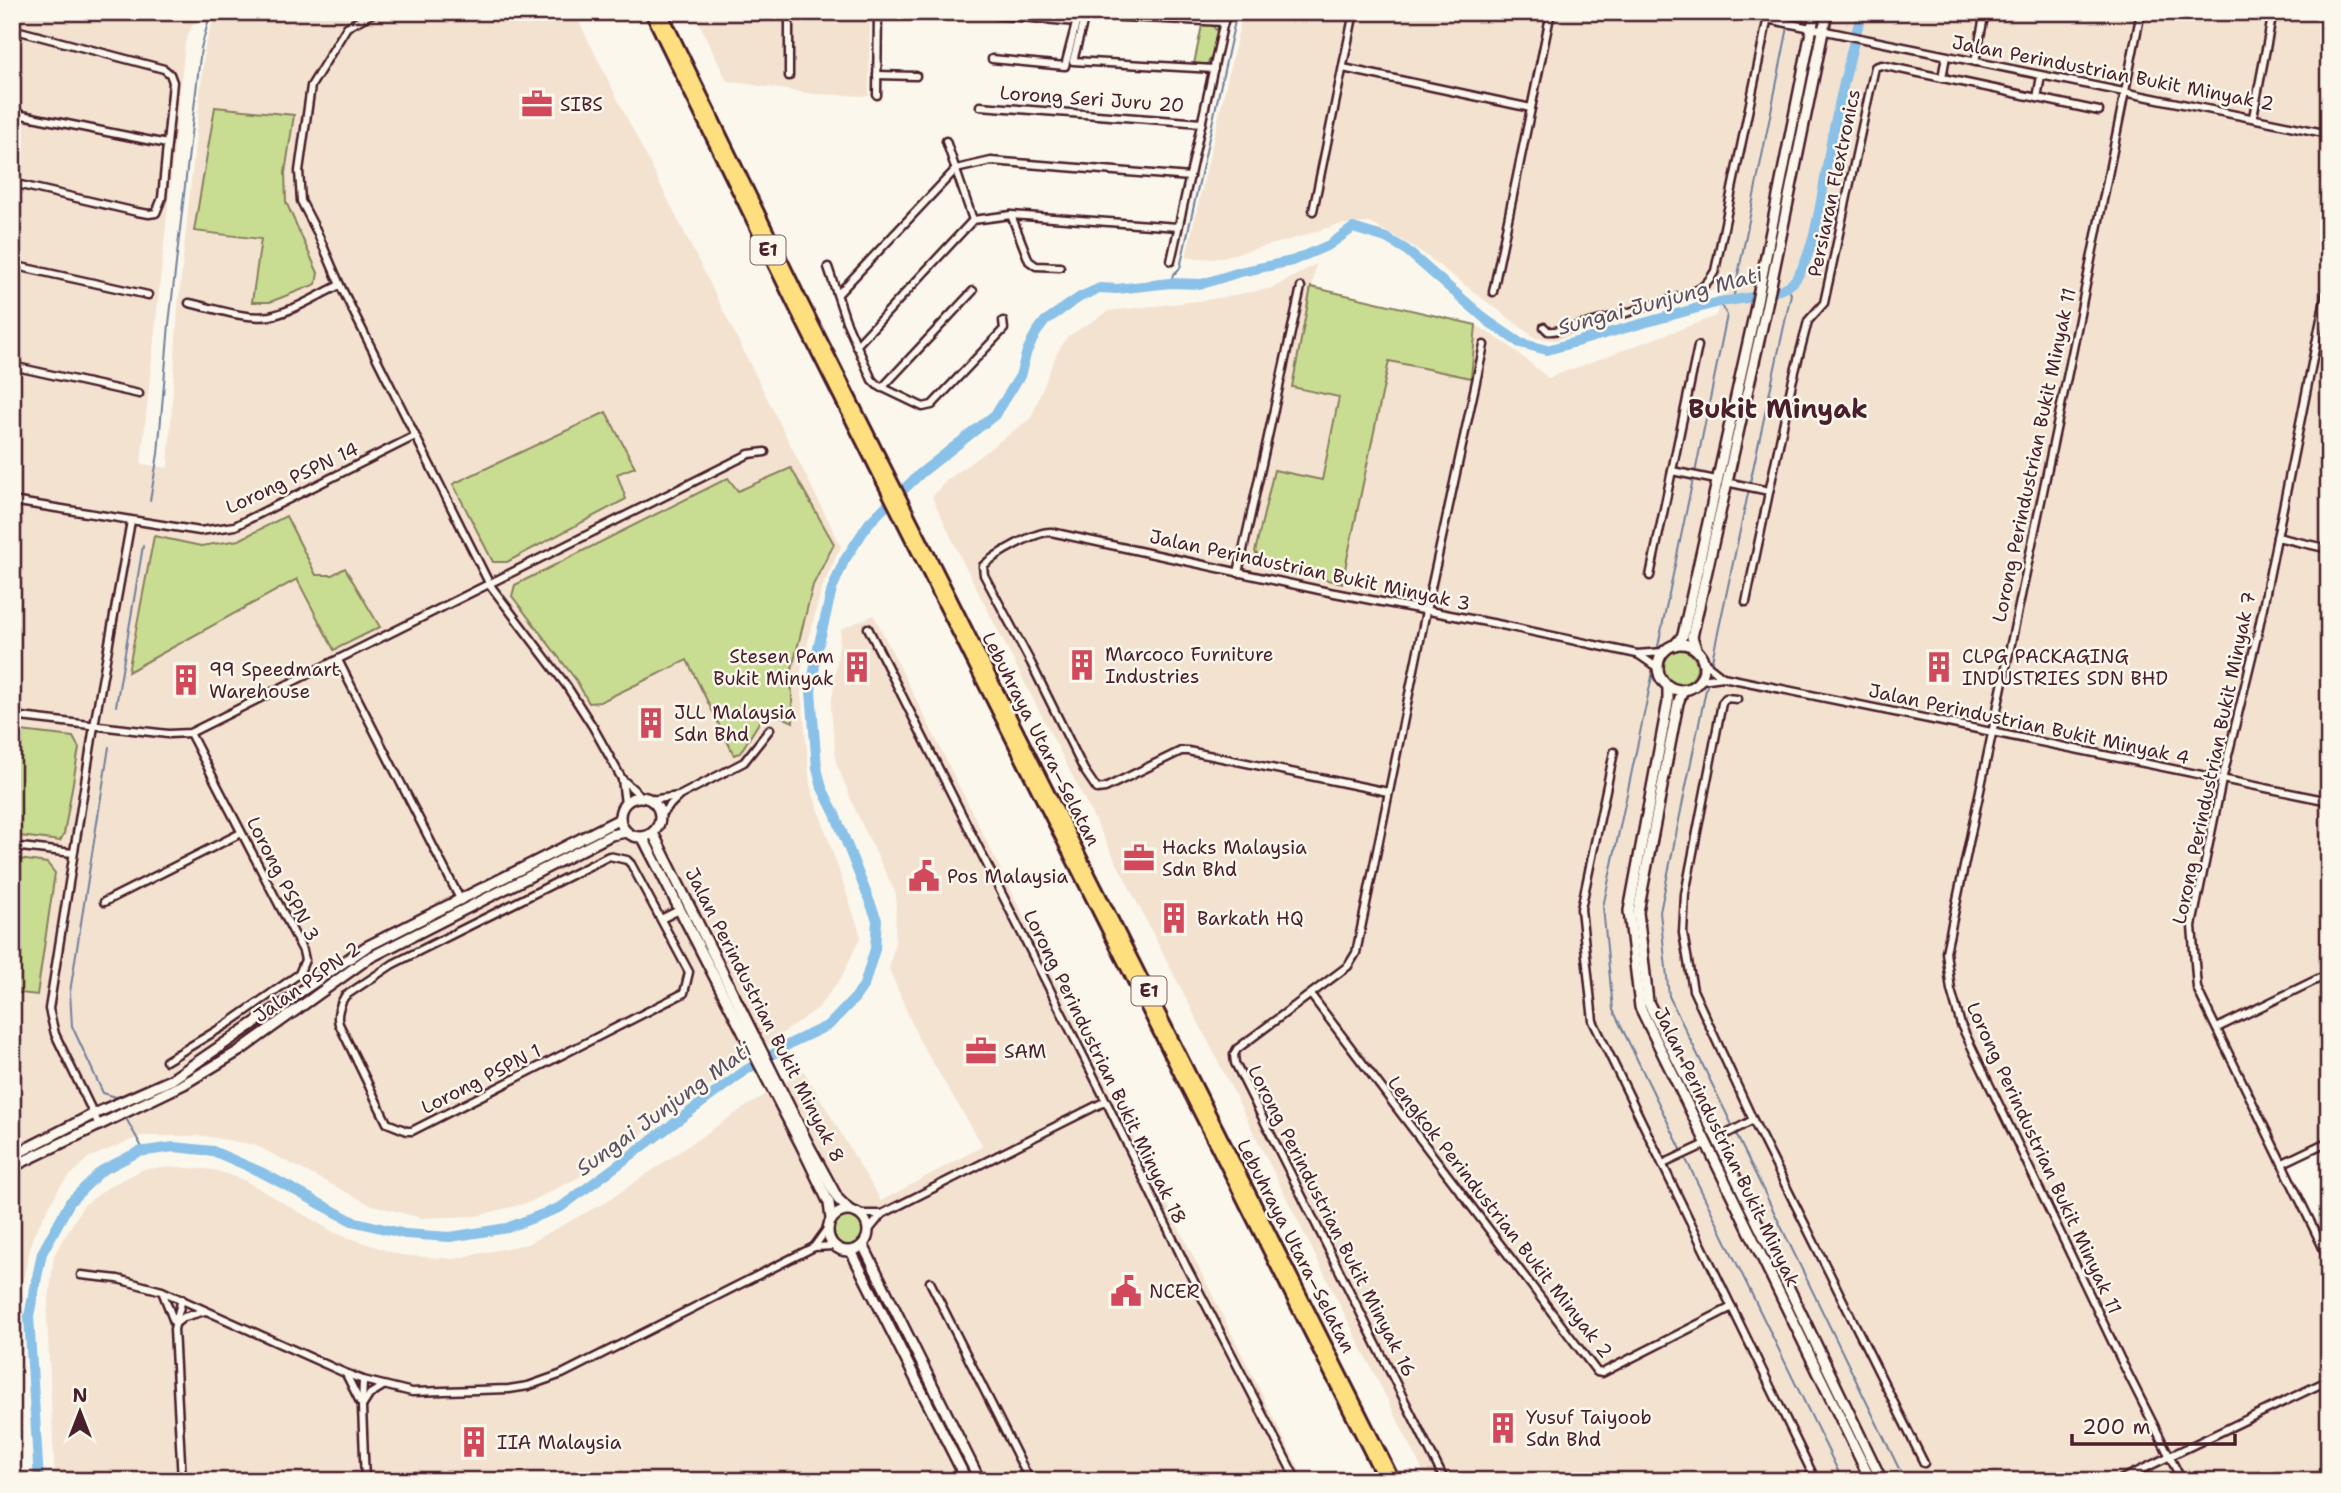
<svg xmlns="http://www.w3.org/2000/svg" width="2341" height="1493" viewBox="0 0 2341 1493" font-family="'Shantell Sans',sans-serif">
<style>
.built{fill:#f3e2d0}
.green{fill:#c8dd92;stroke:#897e5e;stroke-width:2}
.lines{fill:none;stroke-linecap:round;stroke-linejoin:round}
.stream{stroke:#70809c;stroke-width:2}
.river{stroke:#8ac1e8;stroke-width:10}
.street-casing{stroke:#4a1f2b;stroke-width:11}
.secondary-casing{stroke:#4a1f2b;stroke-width:14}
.highway-casing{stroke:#4a1f2b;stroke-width:16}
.street{stroke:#fbf7ec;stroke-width:6}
.secondary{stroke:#fbf7ec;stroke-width:9}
.highway{stroke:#fedf80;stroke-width:10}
.labels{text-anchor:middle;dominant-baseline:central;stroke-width:5;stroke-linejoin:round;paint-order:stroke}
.shield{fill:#fbf7ec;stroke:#7f6065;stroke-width:2}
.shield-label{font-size:18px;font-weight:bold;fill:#4a1f2b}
.street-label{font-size:19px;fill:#4a1f2b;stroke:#fbf7ec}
.poi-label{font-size:19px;fill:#4a1f2b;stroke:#fbf7ec;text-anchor:start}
.water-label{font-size:21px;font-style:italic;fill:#5d5064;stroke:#fbf7ec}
.district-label{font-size:26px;font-weight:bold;fill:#4a1f2b;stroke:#fbf7ec}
</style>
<rect width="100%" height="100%" fill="#fbf7ec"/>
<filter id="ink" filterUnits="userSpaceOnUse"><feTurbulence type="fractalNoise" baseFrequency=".0143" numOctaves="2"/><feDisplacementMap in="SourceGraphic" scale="14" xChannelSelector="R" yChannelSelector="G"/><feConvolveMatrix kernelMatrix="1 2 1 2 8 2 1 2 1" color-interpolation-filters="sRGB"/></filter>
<g filter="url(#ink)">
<g class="built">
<path d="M12,12H198L185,43L141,464L168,468L178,308L205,46L216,12H574L841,546L821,590L800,675L810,785L861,936L841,978L818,1008L589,1172L530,1202L477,1216L421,1218L369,1204L255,1145L204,1136H141L88,1158L61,1185L33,1236L15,1316H12Z"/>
<path d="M694,12H870L869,96L814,94L727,81Z"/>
<path d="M1243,12H2329V1146L2289,1166L2329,1249V1481H1428L1215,1055L962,560L932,497L946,481L1031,418L1056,355L1067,337L1109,311L1207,300L1273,288L1316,264L1312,287L1476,325L1508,345L1548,378L1716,316L1724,287L1556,340L1535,338L1416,248L1370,223L1336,225L1286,241L1214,259L1186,257Z"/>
<path d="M874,615L1305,1481H55L47,1317L54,1255L83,1206L110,1186L144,1169L176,1167L215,1170L246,1181L335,1233L400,1255L453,1259L527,1244L606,1202L742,1109L804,1071L881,1201L983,1146L919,1040L889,969L895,943L896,894L857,814L836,762L831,708L841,629Z"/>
</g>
<g class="green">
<path d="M1202,25H1212L1217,31L1212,57L1206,65L1194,64Z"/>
<path d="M215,107L294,115L285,173L286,202L318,273L316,284L270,302H252L261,239L194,231Z"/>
<path d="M1311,287L1476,325L1471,378L1389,361L1342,583L1269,568L1255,552L1274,470L1322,480L1339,397L1292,387Z"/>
<path d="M606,412L635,467L617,474L626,499L507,562H493L453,484Z"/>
<path d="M791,468L834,544L813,585L791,673L793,722L767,710L740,753L734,755L687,660L600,702L589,703L576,680L512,596L515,585L728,478L738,491Z"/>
<path d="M286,516L316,575H332L345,568L380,627L334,650L297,579L128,672L154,536L201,546L239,540Z"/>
<circle cx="1680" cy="667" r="17"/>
<path d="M12,730L73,737L79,748L64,834L60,841L12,835Z"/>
<path d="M12,858L47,863L55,873L37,995L12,992Z"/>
<circle cx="848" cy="1231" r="18"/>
</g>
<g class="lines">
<g class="stream">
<path d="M1789,21L1791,12"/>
<path d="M1170,283L1173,275L1180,268L1237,12"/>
<path d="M1733,300L1788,27"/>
<path d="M1695,473L1727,315L1719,302"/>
<path d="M1750,483L1791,294L1787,286"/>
<path d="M150,501L158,454L169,324L201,48L211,12"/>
<path d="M1657,651L1693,479"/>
<path d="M1711,665L1749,489"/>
<path d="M1654,667L1603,907L1613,1010L1843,1481"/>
<path d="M1708,680L1660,912L1669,996L1733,1127"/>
<path d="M116,706L143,546"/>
<path d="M109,747L70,992L72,1026L103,1093L116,1097"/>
<path d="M127,1120L144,1151"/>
<path d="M1735,1132L1905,1481"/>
</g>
<path class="river" d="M39,1481L29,1316L42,1253L70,1202L101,1171L138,1152L174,1147L213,1151L261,1172L352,1221L405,1234L450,1237L507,1228L561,1207L746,1070L793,1042L829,1025L855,998L864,985L875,949L877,920L835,814L822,788L817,768L811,691L817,652L832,589L844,561L869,523L882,510L921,473L996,414L1020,376L1027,351L1036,333L1045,321L1080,297L1100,288L1117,289L1170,283L1202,284L1240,272L1292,261L1329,245L1353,228L1386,238L1405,249L1489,322L1520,343L1547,350L1719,302C1735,300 1779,294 1791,284C1816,263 1825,171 1832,137C1841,95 1850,53 1862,12"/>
<defs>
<g id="street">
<path d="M375,12L347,27L311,86L299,171L301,201L317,232L340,285L490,585L566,685L593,727L622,779L642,797"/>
<path d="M2141,12L2073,349L1946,952L1951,990L1961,1025L2120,1358L2182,1481"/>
<path d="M128,15L129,12"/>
<path d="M996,15L1077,22"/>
<path d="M1767,19L2329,134"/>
<path d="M12,29L164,69L170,74L173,82L162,198L156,213L149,214L137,212L12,183"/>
<path d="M992,59L1065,66L1079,12"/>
<path d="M1975,62L1985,12"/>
<path d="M1343,68L1531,108"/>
<path d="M1214,69L1073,61L1085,15L1224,22"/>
<path d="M877,75L916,76"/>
<path d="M789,76V12"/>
<path d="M1942,78L1946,56"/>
<path d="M877,95L878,12"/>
<path d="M2037,98L2041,76"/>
<path d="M980,106L1202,123"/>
<path d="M12,113L167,144"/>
<path d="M2253,117L2273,12"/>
<path d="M946,141L973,220"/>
<path d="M1313,211L1354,12"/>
<path d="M1011,215L1029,261L1036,266L1060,267"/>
<path d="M1171,261L1226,12"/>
<path d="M12,265L148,295"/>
<path d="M828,267L846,321L872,380L877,385L923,407L932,405L1004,329L1003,321"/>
<path d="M2329,279L2258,632L2222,780L2192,926L2197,988L2202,999L2329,1260"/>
<path d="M1493,292L1551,12"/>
<path d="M838,294L956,169L991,161L1190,177"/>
<path d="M189,303C214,308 245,320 270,316C294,311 318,295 340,285"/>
<path d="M1544,327L1548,331C1560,334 1687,296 1701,288C1707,283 1711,278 1715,271L1769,12"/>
<path d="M856,346L973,220L1011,215L1178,227"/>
<path d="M12,366L139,394"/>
<path d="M882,388L973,291"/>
<path d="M1672,471L1716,480"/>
<path d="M1726,482L1769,491"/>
<path d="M12,501L200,531L235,526L415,436"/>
<path d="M2277,537L2329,549"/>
<path d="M1238,573L1301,287"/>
<path d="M1650,576L1698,346"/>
<path d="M1746,602L1792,383L1808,321L1824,303L1875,67L1881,65L2099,111"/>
<path d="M868,628L1106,1101L1187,1268L1297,1481"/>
<path d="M1639,655L1658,668"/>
<path d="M338,660L460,899"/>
<path d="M1704,662L1723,677"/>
<path d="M1701,680L1723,677L2329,801"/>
<path d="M1737,699L1726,698L1722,703L1685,894L1683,933L1693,990L1753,1120L1924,1463"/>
<path d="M12,716L168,734L190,733L749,454L765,452"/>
<path d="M1614,752L1581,909L1593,1021L1816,1481"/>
<path d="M622,779L625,804"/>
<path d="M1388,792L1188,751H1181L1105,788L1097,789L1084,770L1031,663L984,575L983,566C995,554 1036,531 1051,532L1324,591L1497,624L1637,654L1663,652"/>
<path d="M650,800L679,796"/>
<path d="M660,815L679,796L744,762L770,729"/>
<path d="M12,846L73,853"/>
<path d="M609,856L627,860L631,864L689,972L684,993L412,1131H407L387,1123L339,1024C336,1016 340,1003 345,996L393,964Z"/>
<path d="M104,902L241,833"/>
<path d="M661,919L681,909"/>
<path d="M1311,995L1597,1372L1602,1373L1732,1307"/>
<path d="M2217,1028L2320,978L2329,979"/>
<path d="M166,1061L229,1023L299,974L305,960L303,951L190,733"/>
<path d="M99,1125L55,1034L49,1009L94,726L131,521"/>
<path d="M1717,1139L1753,1120"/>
<path d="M2283,1163L2329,1141"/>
<path d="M1663,1164L1706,1144"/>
<path d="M859,1214H882"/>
<path d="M868,1231L882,1214L1106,1101"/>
<path d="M814,1247L827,1229"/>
<path d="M81,1275L118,1279L162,1291L345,1373L363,1380L412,1392L509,1389L528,1386L562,1374L814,1247L834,1246"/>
<path d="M930,1282L1030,1481"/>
<path d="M162,1291L174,1322"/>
<path d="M182,1299L174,1329L182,1481"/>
<path d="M175,1324L184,1317L205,1311"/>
<path d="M346,1374L360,1402"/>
<path d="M363,1380L362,1407L365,1481"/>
<path d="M363,1405L370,1394L383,1386"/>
<path d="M1445,1481L1235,1063L1234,1055L1237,1049L1348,966L1356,953L1426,611L1484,345"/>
<path d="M2118,1481L2329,1380"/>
</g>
<g id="secondary">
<circle cx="1681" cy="667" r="23"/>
<path d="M1675,645L1683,635L1755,311L1815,12"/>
<path d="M1696,649L1692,637L1766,309L1827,12"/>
<path d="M1668,686V702L1629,911L1640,1007L1871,1481"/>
<path d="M1683,690L1678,703L1638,912L1648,1002L1717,1139L1882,1481"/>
<circle cx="640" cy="817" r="20"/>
<path d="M653,833L808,1144L838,1199L849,1210"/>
<path d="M643,838L802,1147L829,1203L831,1219"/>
<path d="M12,1156L94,1114L171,1080L366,947L620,819"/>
<path d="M12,1167L184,1084L239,1051L367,959L611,835L626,832"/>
<circle cx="848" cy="1231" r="20"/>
<path d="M863,1245L980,1481"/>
<path d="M851,1251L967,1481"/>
</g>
<g id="highway">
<path d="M651,12L796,309L1385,1481"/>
<path d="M661,12L798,295L1394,1481"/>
</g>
</defs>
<use href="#street" class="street-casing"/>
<use href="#secondary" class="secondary-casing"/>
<use href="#highway" class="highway-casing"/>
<use href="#street" class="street"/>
<use href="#secondary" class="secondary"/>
<use href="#highway" class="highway"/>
</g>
</g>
<defs>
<symbol id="office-bare" viewBox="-9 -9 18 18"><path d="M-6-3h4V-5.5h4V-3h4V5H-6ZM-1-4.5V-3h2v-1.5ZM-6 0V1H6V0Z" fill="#d1495b" stroke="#fbf7ec" stroke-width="2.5" paint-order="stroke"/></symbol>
<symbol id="building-bare" viewBox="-9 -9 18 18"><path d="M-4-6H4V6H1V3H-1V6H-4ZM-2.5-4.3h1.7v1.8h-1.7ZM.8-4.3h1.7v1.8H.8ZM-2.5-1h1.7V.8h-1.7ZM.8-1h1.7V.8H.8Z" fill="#d1495b" stroke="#fbf7ec" stroke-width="2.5" paint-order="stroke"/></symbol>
<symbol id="civic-bare" viewBox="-9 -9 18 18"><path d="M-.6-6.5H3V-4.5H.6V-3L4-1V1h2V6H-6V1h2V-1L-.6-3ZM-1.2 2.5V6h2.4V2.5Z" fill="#d1495b" stroke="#fbf7ec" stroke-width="2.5" paint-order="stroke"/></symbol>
</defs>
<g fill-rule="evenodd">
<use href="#office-bare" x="515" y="82" width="44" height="44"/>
<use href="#building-bare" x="1060" y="643" width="44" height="44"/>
<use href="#building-bare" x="835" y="645" width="44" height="44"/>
<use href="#building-bare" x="1917" y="645" width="44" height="44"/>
<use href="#building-bare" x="164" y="658" width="44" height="44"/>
<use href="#building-bare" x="629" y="701" width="44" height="44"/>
<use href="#office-bare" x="1117" y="836" width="44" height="44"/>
<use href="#civic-bare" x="902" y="854" width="44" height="44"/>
<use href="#building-bare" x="1152" y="896" width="44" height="44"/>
<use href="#office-bare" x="959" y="1029" width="44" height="44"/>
<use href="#civic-bare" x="1104" y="1269" width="44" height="44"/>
<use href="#building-bare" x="1481" y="1406" width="44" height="44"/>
<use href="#building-bare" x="452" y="1420" width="44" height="44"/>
</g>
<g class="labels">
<g class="shield">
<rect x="750.5" y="235.5" width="35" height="29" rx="5"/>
<rect x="1131.5" y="976.5" width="35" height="29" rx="5"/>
</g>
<g class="shield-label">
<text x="768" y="250">E1</text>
<text x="1149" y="991">E1</text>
</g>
<g class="street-label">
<text transform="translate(2113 73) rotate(11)">Jalan Perindustrian Bukit Minyak 2</text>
<text transform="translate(1092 99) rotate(4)">Lorong Seri Juru 20</text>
<text transform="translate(1834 183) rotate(-78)">Persiaran Flextronics</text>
<text transform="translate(2034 455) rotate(-78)">Lorong Perindustrian Bukit Minyak 11</text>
<text transform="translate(292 478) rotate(-25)">Lorong PSPN 14</text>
<text transform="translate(1310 570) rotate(12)">Jalan Perindustrian Bukit Minyak 3</text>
<text transform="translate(2029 724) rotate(12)">Jalan Perindustrian Bukit Minyak 4</text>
<text transform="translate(1041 739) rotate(63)">Lebuhraya Utara–Selatan</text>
<text transform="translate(2214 758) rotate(-78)">Lorong Perindustrian Bukit Minyak 7</text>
<text transform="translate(283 879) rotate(63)">Lorong PSPN 3</text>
<text transform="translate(307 982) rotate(-35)">Jalan PSPN 2</text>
<text transform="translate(765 1015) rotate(63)">Jalan Perindustrian Bukit Minyak 8</text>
<text transform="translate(1105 1067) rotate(64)">Lorong Perindustrian Bukit Minyak 18</text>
<text transform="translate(481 1079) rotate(-27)">Lorong PSPN 1</text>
<text transform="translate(1727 1147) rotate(64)">Jalan Perindustrian Bukit Minyak</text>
<text transform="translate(2044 1158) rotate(65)">Lorong Perindustrian Bukit Minyak 11</text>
<text transform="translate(1500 1217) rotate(52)">Lengkok Perindustrian Bukit Minyak 2</text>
<text transform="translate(1332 1221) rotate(63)">Lorong Perindustrian Bukit Minyak 16</text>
<text transform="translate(1296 1246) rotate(63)">Lebuhraya Utara–Selatan</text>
</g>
<g class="poi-label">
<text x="560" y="104">SIBS</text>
<text x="1105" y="654">Marcoco Furniture<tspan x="1105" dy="22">Industries</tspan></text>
<text x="834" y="656" text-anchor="end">Stesen Pam<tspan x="834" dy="22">Bukit Minyak</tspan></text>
<text x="1962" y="656">CLPG PACKAGING<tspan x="1962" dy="22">INDUSTRIES SDN BHD</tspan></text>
<text x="209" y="669">99 Speedmart<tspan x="209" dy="22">Warehouse</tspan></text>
<text x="674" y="712">JLL Malaysia<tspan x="674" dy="22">Sdn Bhd</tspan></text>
<text x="1162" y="847">Hacks Malaysia<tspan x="1162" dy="22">Sdn Bhd</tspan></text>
<text x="947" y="876">Pos Malaysia</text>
<text x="1197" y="918">Barkath HQ</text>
<text x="1004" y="1051">SAM</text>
<text x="1149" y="1291">NCER</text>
<text x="1526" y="1417">Yusuf Taiyoob<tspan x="1526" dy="22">Sdn Bhd</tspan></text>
<text x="497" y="1442">IIA Malaysia</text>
</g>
<g class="water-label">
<text transform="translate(1660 301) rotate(-15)">Sungai Junjung Mati</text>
<text transform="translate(664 1109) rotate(-36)">Sungai Junjung Mati</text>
</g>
<g class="district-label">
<text x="1778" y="408">Bukit Minyak</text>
</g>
</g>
<rect width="2341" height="1493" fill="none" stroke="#fbf7ec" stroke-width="42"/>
<rect x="21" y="21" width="2299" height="1451" fill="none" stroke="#4a1f2b" stroke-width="2.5" filter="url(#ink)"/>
<g transform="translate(80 1412)" stroke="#fbf7ec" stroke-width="5" paint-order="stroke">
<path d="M0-5L12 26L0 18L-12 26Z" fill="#4a1f2b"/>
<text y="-10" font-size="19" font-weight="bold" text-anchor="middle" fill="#4a1f2b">N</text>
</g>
<path d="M2072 1434v10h163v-10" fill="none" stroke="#4a1f2b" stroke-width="3.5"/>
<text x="2082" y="1434" font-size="21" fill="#4a1f2b" stroke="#fbf7ec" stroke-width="5" paint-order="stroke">200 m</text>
</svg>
